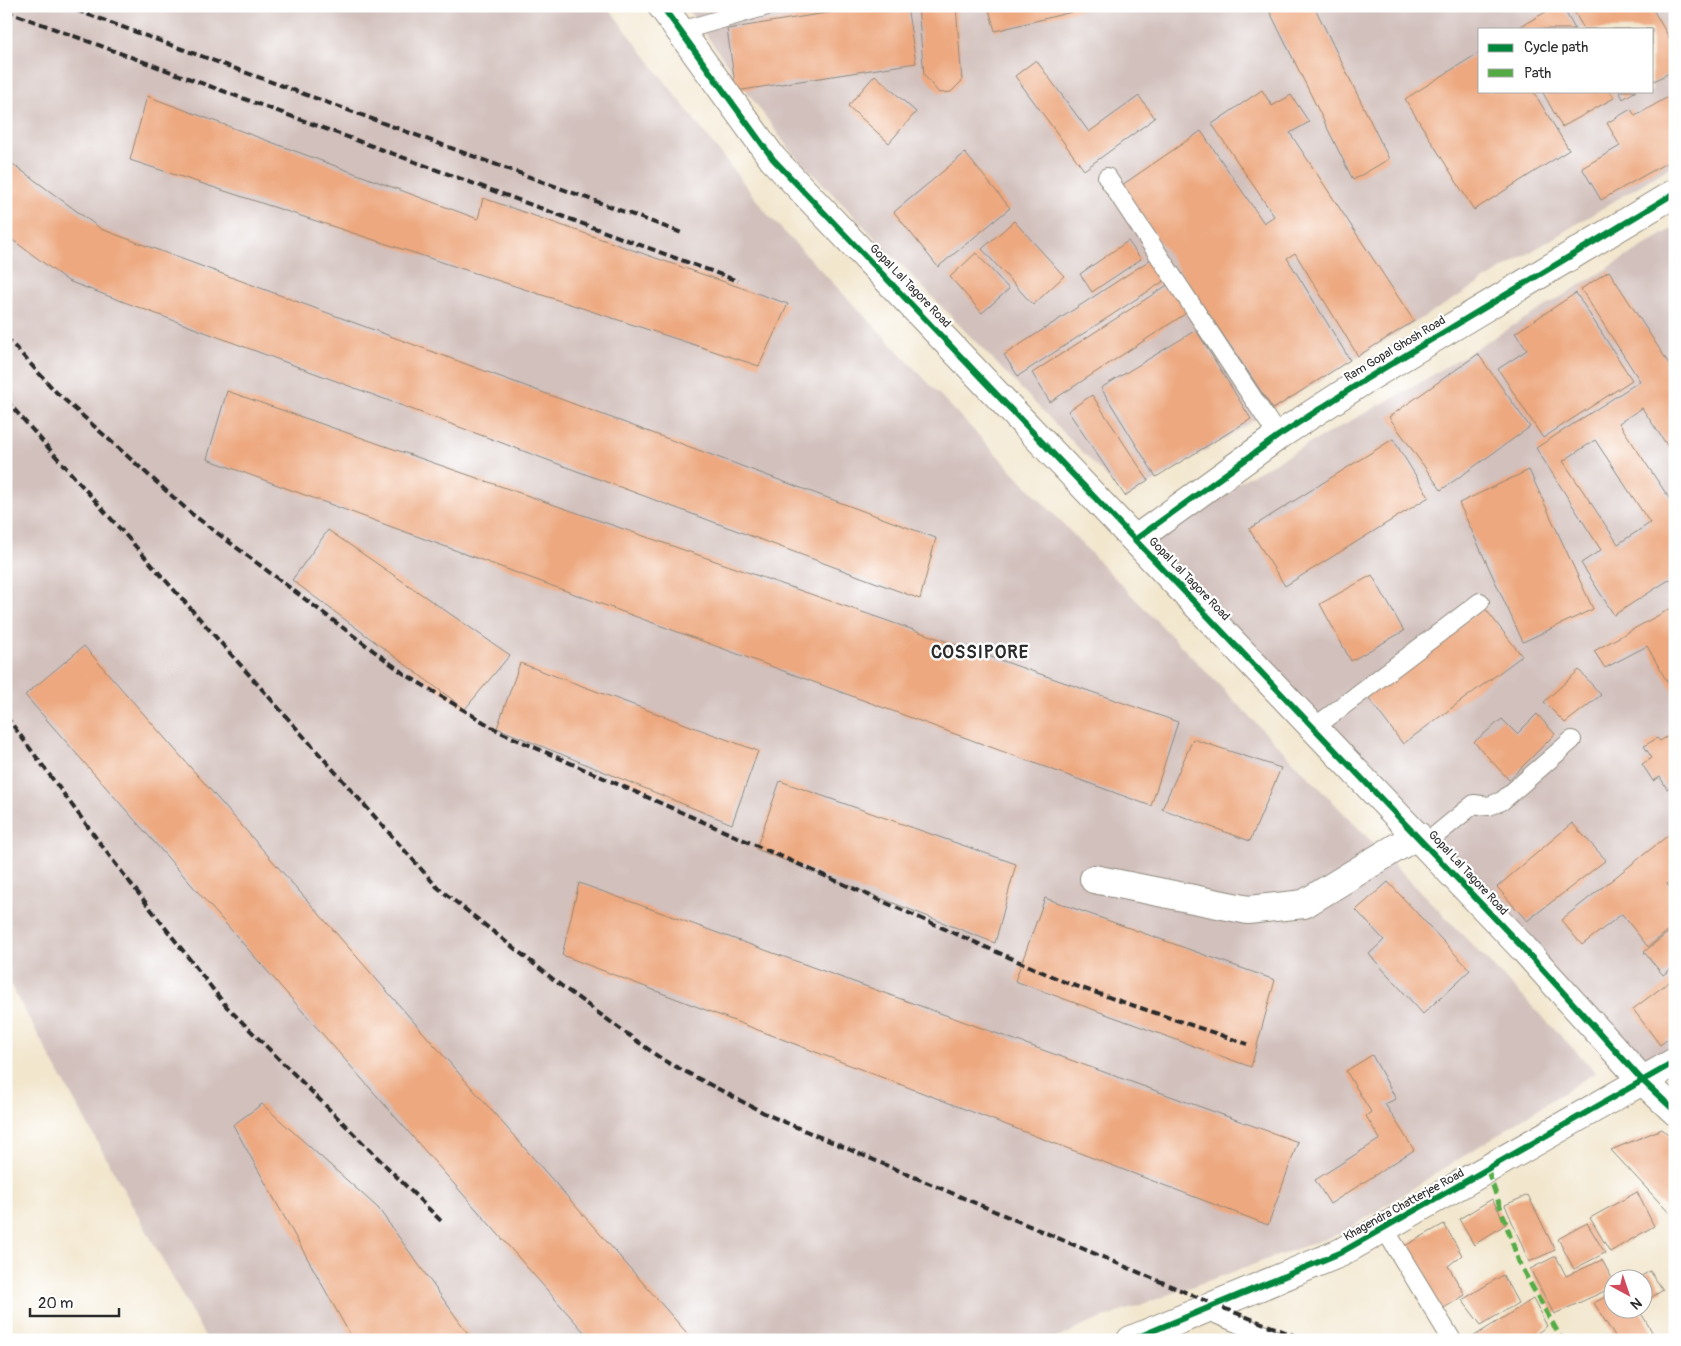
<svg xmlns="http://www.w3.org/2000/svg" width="1681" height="1346" viewBox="0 0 1681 1346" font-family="Pangolin,sans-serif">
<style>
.industrial{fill:#d1c0bc;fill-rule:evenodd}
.building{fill:#eda87f;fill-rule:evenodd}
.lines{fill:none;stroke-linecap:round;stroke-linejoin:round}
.lane-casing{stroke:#8e887c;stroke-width:20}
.street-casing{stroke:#8e887c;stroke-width:30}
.secondary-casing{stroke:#8e887c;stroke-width:30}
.lane{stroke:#fff;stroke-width:18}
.street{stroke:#fff;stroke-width:28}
.secondary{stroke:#fff;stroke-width:28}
.rail{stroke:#2b2b2b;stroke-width:4;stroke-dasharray:8 4;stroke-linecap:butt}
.quiet{stroke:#54ab44;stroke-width:5;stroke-dasharray:10 5;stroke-linecap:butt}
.cycleway-casing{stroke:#fff;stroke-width:9}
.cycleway{stroke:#00873e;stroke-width:6}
.labels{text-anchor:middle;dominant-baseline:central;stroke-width:4.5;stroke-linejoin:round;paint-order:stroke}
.street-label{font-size:12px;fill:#2b2b2b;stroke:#fff}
.district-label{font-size:18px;font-weight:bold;letter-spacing:1px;fill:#2b2b2b;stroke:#fff}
</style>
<rect width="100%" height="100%" fill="#fff"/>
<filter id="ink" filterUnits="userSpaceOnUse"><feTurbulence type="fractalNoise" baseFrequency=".02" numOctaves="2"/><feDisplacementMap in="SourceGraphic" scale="10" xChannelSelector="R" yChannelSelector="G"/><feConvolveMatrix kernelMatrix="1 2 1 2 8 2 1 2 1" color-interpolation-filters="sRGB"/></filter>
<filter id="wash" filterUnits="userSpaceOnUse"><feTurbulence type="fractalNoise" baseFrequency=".0096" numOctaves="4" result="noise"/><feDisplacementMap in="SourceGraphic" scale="20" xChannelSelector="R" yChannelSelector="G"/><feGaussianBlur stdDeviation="1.12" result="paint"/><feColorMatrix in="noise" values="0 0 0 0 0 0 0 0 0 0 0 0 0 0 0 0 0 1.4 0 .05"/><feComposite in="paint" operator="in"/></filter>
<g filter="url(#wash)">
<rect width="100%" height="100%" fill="#f2e6cd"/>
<g class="industrial">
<path d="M6,6H607L768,215L1109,572L1596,1072L1344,1232L1090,1323L1053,1340H207L6,977Z"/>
<path d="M685,6H1675V164L1127,498L789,149ZM1480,29H1652V91H1480Z"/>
<path d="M1675,227V1048L1640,1067L1136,539L1416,385Z"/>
</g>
<g id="blocks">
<g class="building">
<path d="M869,6H907L916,63L736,91L727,29Z"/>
<path d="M918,6H956L962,81L951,92L939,93L924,75Z"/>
<path d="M988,6H1092V7L995,31Z"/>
<path d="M1267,6H1314L1389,159L1353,180Z"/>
<path d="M1556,6H1562L1575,29H1516Z"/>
<path d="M1571,6H1651L1675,48V70L1652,82V29H1584Z"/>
<path d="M1666,6H1675V22Z"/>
<path d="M1480,52V91H1533L1569,150L1474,210L1405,99Z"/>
<path d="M1036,60L1089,132L1139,96L1155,118L1084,170L1015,76Z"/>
<path d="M875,75L916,112L889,143L848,106Z"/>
<path d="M1262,90L1272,106L1291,95L1309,122L1290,133L1414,321L1358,356L1295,253L1287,258L1350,360L1273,409L1122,185L1201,131L1264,223L1274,216L1212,124Z"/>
<path d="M1542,91H1610L1614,98L1562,127Z"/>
<path d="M1619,91H1636L1623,99Z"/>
<path d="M1675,93V158L1601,200L1582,168L1620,146L1607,123L1631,109L1635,116Z"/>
<path d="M147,96L478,219L483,198L788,304L759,366L130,160Z"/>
<path d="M965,153L1010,208L938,267L894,212Z"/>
<path d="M6,159L101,229L936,538L920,599L68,281L6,235Z"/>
<path d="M1014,221L1064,276L1033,305L982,249Z"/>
<path d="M1128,241L1141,259L1092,292L1080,274Z"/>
<path d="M976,253L1009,289L982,313L950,277Z"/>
<path d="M1153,258L1167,279L1018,376L1004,355Z"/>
<path d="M1609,271L1675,373V457L1642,408L1619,423L1675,507V576L1614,615L1581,563L1601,550L1536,448L1640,381L1581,289ZM1595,440L1650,523L1618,544L1563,461Z"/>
<path d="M1169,284L1188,312L1050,402L1032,373Z"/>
<path d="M1576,293L1632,380L1543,438L1498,369L1527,350L1515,333Z"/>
<path d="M1196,330L1251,419L1156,477L1101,388Z"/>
<path d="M1478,354L1530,427L1441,490L1389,417Z"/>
<path d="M227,391L1178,722L1151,806L207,459Z"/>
<path d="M1092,395L1148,480L1125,496L1068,411Z"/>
<path d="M1393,439L1429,497L1285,586L1249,529Z"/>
<path d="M1529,470L1593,609L1523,642L1459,503Z"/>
<path d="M328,530L510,655L465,709L292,580Z"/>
<path d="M1372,575L1404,631L1351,661L1320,604Z"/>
<path d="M1675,606V696L1647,646L1605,668L1594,651Z"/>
<path d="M1484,607L1522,656L1403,744L1366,695Z"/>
<path d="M84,646L693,1340H591L25,695Z"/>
<path d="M520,663L758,751L732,824L497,728Z"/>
<path d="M1579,670L1601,695L1565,723L1544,702Z"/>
<path d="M1537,714L1555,734L1509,780L1474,742L1502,719L1517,734Z"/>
<path d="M1675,732V784L1667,789L1660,777L1653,781L1642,764L1652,758L1644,746L1657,738L1660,741Z"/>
<path d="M1193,739L1281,768L1250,841L1162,809Z"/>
<path d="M780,781L1016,864L995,943L756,849Z"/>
<path d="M1572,823L1606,860L1527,921L1497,887Z"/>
<path d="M1675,830V878L1667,884L1675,894V925L1648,947L1622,914L1582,945L1561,920Z"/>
<path d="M1388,882L1470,970L1423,1014L1369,954L1384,940L1356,910Z"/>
<path d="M579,883L1298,1142L1268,1225L562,955Z"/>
<path d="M1045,898L1275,980L1251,1067L1015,981Z"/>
<path d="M1675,927V966L1663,975L1644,952Z"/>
<path d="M1673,979L1675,1034L1660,1045L1633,1009Z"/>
<path d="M1372,1055L1396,1099L1385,1104L1414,1150L1330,1204L1315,1180L1380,1139L1366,1116L1371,1112L1346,1071Z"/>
<path d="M262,1104L378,1208L469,1335L463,1340H353L233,1125Z"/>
<path d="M1662,1129L1675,1140V1155L1671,1157L1675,1162V1214L1672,1216L1611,1150Z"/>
<path d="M1637,1192L1654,1226L1610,1252L1590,1218Z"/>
<path d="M1528,1195L1555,1250L1529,1262L1505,1205Z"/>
<path d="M1492,1199L1506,1224L1474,1245L1459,1219Z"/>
<path d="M1587,1223L1605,1253L1574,1269L1558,1239Z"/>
<path d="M1444,1224L1462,1255L1448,1266L1465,1295L1439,1311L1403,1247Z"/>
<path d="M1556,1256L1566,1276L1602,1260L1614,1282V1287L1554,1314L1530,1269Z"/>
<path d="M1650,1271L1663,1290L1644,1302V1278H1638Z"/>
<path d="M1503,1275L1518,1303L1481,1325L1462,1300Z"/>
<path d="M1614,1292V1308H1638L1657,1340H1617L1594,1303Z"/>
<path d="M1533,1299L1547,1326L1528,1340H1468Z"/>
</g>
</g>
</g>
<g filter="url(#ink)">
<use href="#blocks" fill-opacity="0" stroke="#8e887c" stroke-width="1"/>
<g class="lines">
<defs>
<g id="lane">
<path d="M680,31L767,6"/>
<path d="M1107,177L1278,436"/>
<path d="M1315,727L1480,602"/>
<path d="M1425,844L1474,804L1489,806L1502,801L1572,740"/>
<path d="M1384,1228L1452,1340"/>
<path d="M1206,1310L1277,1340"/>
</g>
<g id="street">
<path d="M1136,539L1278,436L1366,379L1675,193"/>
<path d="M1094,879L1248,910L1304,904L1417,835"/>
<path d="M1131,1340L1340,1253L1675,1062"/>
</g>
<path id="secondary" d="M662,6L773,159L1524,949L1642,1080L1675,1111"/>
</defs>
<use href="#lane" class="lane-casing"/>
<use href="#street" class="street-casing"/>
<use href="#secondary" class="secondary-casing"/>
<use href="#lane" class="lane"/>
<use href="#street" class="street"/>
<use href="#secondary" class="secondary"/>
<g class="rail">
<path d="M65,6L682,233"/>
<path d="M6,11L738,281"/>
<path d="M6,337L56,392L192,514L403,673L500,732L1067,983L1247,1044"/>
<path d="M6,400L437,887L563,987L663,1060L768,1115L1218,1306L1306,1340"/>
<path d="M6,716L111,858L226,1006L442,1222"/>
</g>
<path class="quiet" d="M1488,1171L1520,1265L1562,1340"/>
<defs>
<g id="cycleway">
<path d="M662,6L773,159L1524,949L1642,1080L1675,1111"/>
<path d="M1136,539L1278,436L1366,379L1675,193"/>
<path d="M1131,1340L1340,1253L1675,1062"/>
</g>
</defs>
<use href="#cycleway" class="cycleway-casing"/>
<use href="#cycleway" class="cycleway"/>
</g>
</g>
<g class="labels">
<g class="street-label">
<text transform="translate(910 286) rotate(46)">Gopal Lal Tagore Road</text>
<text transform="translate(1395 349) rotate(-31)">Ram Gopal Ghosh Road</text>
<text transform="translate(1189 579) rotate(46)">Gopal Lal Tagore Road</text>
<text transform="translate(1468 873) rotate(47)">Gopal Lal Tagore Road</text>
<text transform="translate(1404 1205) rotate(-29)">Khagendra Chatterjee Road</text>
</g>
<g class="district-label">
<text x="980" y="652">COSSIPORE</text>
</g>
</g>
<rect width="1681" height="1346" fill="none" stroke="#fff" stroke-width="25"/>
<rect x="1478" y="28" width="175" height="65" fill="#ffffff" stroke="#aaaaaa"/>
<rect x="1488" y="44" width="25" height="8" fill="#00873e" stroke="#aaaaaa"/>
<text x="1524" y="52" font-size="15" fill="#2b2b2b">Cycle path</text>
<rect x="1488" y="69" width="25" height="8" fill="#54ab44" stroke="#aaaaaa"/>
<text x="1524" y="78" font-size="15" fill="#2b2b2b">Path</text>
<g transform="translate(1628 1294) rotate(140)"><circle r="24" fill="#ffffff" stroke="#aaaaaa"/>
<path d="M0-4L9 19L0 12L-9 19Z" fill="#d1495b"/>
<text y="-8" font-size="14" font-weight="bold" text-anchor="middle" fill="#2b2b2b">N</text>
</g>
<path d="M30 1308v8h89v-8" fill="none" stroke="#2b2b2b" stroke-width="2.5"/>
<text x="38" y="1308" font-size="15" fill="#2b2b2b" stroke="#ffffff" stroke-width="4" paint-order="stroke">20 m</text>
</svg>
